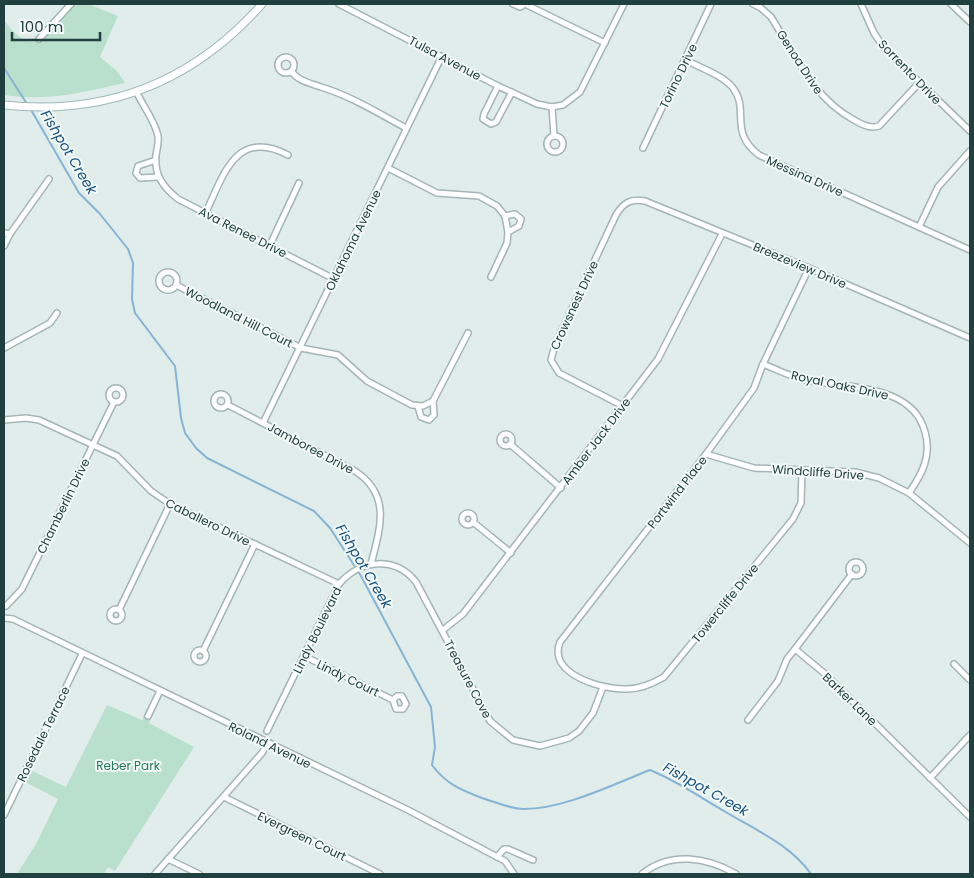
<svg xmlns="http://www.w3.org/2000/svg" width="974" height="878" viewBox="0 0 974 878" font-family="Poppins,sans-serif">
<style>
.green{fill:#b9e0cd}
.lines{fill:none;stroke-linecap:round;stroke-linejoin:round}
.stream{stroke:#85b4d6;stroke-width:2}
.street-casing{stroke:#a3b5b4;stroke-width:8}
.secondary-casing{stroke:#9fb9b7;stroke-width:9}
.street{stroke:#fff;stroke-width:5}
.secondary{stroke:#fff;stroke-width:7}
.labels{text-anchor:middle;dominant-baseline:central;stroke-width:4;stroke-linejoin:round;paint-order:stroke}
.street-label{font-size:12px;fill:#203f3f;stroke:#f2f9f7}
.park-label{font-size:12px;fill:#27795c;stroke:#f2f9f7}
.water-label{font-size:14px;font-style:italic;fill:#16527f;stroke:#f2f9f7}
</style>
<rect width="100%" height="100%" fill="#e1edeb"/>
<g class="green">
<path d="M76,4H88L118,16L100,57L117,71L125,83C83,92 48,102 4,95V20C36,64 50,32 76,4Z"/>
<path d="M107,705L142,720L147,708L154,711L149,723L194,747L115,871L108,867L104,874H17L36,844L58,799L25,782L30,770L66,787Z"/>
</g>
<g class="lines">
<g class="stream">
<path d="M4,68L27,104"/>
<path d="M30,108L79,193L100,214L128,249L133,263L132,299L135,313L175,366L181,418L185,433L196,448L207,458L314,511L330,528L361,576L431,707L435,747L432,765C446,784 461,790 482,798C495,802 508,808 522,809C562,810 614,784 650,770C679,782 698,796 724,811C755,830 790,844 811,874"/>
</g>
<defs>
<g id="street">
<path d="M339,4L498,86L537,104L552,107L563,105L580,92L624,4"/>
<path d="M513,4L520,7L525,4"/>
<path d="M525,4L605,43"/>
<path d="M753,4L761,8L771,17C795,55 813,98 854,120C862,124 869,129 879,126L919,83"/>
<path d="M861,4L874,33L884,48L970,131"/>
<path d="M951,4L970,22"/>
<path d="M39,39L71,4"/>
<circle cx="286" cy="65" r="8"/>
<path d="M686,60C700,68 723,75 733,88C750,111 728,131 759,155L970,250"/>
<path d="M291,71C298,81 310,83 321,87C351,96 378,113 406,128"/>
<path d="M498,86L484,114L483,119L491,124L496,122L512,92"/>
<path d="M137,93C143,106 155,121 158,136C159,142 157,149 156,155C154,175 163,187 178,199L334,279"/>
<path d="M552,107L554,136"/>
<circle cx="555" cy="144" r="8"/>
<path d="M643,148L711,4"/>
<path d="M156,160L138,166L136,173L140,178L158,177"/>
<path d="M388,168L437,193L479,196L497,206L505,216L508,232L507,243L491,277"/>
<path d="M206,212C224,174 236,128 288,155"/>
<path d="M505,216L515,214L521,219L519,226L508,232"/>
<path d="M919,227L938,187L970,151"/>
<path d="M4,233L10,234L49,179"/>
<path d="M270,245L299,183"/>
<path d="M4,246L10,234"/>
<circle cx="168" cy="281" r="9"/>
<path d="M176,285L301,348L338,355L367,381L412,405L423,406L433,401"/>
<path d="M4,348L50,323L57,313"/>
<path d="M763,364C776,369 789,376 802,379C843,389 912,382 925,432C932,456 922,474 909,493"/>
<circle cx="116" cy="395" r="7"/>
<circle cx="221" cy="401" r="7"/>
<path d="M433,401L468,333"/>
<path d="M228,405L355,471C392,495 380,529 371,564"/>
<path d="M418,406L421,417L429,420L434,415L433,401"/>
<path d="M623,406L559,373L551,360L555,345L616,215C623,203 631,198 645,201L809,268L970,338"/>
<path d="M4,420L26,418L39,420L117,456L151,491L170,504L339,584"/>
<path d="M263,423L442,56"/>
<circle cx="506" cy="440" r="6"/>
<path d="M510,444L561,488"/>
<path d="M706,454L754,468L855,472L879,478L909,493L970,543"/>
<path d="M802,471L801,503L793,519L664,677C652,684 640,689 627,689C604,690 547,675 560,642L706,454L754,388L763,364L809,268"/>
<circle cx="468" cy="519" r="6"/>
<path d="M473,522L511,553"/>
<circle cx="856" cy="569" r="7"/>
<path d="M852,574L795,649L824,673L970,817"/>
<path d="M6,606L22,589L114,402"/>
<circle cx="116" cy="615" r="6"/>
<path d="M119,610L170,504"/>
<path d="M4,618L13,619L408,810L505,861L514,874"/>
<path d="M443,630L463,614L658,359L722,234"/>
<circle cx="200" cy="656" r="6"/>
<path d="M203,651L255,544"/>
<path d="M304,656L393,700L396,709H403L406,704L402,696H397L393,700"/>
<path d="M954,664L970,680"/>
<path d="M148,716L160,691"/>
<path d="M748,720L778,681L787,659L795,649"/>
<path d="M267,731L339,584C361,559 395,556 416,582L490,721L513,740L540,746L569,738L579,731L593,713L603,687"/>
<path d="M930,778L970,735"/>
<path d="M224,797L380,874"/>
<path d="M4,815L82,654"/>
<path d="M497,857L504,849H508L533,860"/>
<path d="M168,859L199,874"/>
<path d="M155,874L262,753L267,744"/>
<path d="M642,874C670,851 707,857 736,874"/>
</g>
<path id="secondary" d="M4,105C108,116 193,82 262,4"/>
</defs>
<use href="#street" class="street-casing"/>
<use href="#secondary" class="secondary-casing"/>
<use href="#street" class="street"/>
<use href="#secondary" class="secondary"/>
</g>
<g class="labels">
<g class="street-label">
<text transform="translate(445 58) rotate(28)">Tulsa Avenue</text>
<text transform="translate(800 62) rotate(57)">Genoa Drive</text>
<text transform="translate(910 72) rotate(46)">Sorrento Drive</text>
<text transform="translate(678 76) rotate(-64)">Torino Drive</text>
<text transform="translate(805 176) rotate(24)">Messina Drive</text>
<text transform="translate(243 232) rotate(27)">Ava Renee Drive</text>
<text transform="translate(353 240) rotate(-64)">Oklahoma Avenue</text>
<text transform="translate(800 265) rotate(23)">Breezeview Drive</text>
<text transform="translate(574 305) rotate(-65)">Crowsnest Drive</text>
<text transform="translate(239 317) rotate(27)">Woodland Hill Court</text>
<text transform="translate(840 385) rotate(12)">Royal Oaks Drive</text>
<text transform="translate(596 441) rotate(-53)">Amber Jack Drive</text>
<text transform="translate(311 448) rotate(28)">Jamboree Drive</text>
<text transform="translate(818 472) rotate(4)">Windcliffe Drive</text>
<text transform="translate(677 492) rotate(-52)">Portwind Place</text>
<text transform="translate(63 506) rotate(-64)">Chamberlin Drive</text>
<text transform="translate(208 522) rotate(26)">Caballero Drive</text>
<text transform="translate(725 603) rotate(-51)">Towercliffe Drive</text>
<text transform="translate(317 630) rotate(-64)">Lindy Boulevard</text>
<text transform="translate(348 678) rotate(26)">Lindy Court</text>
<text transform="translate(468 679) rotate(62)">Treasure Cove</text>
<text transform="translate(850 699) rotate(44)">Barker Lane</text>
<text transform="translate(43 734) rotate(-64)">Rosedale Terrace</text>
<text transform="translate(270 745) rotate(26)">Roland Avenue</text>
<text transform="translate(302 836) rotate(26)">Evergreen Court</text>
</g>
<g class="park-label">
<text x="128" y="765">Reber Park</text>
</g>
<g class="water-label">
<text transform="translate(69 152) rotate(59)">Fishpot Creek</text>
<text transform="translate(364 566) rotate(59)">Fishpot Creek</text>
<text transform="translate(706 789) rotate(29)">Fishpot Creek</text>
</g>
</g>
<rect width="974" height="878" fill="none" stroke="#203f3f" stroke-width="10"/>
<path d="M12 32v8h88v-8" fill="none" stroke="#203f3f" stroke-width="2.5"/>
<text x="20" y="32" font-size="15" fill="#203f3f" stroke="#f2f9f7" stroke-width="4" paint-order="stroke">100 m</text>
</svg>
